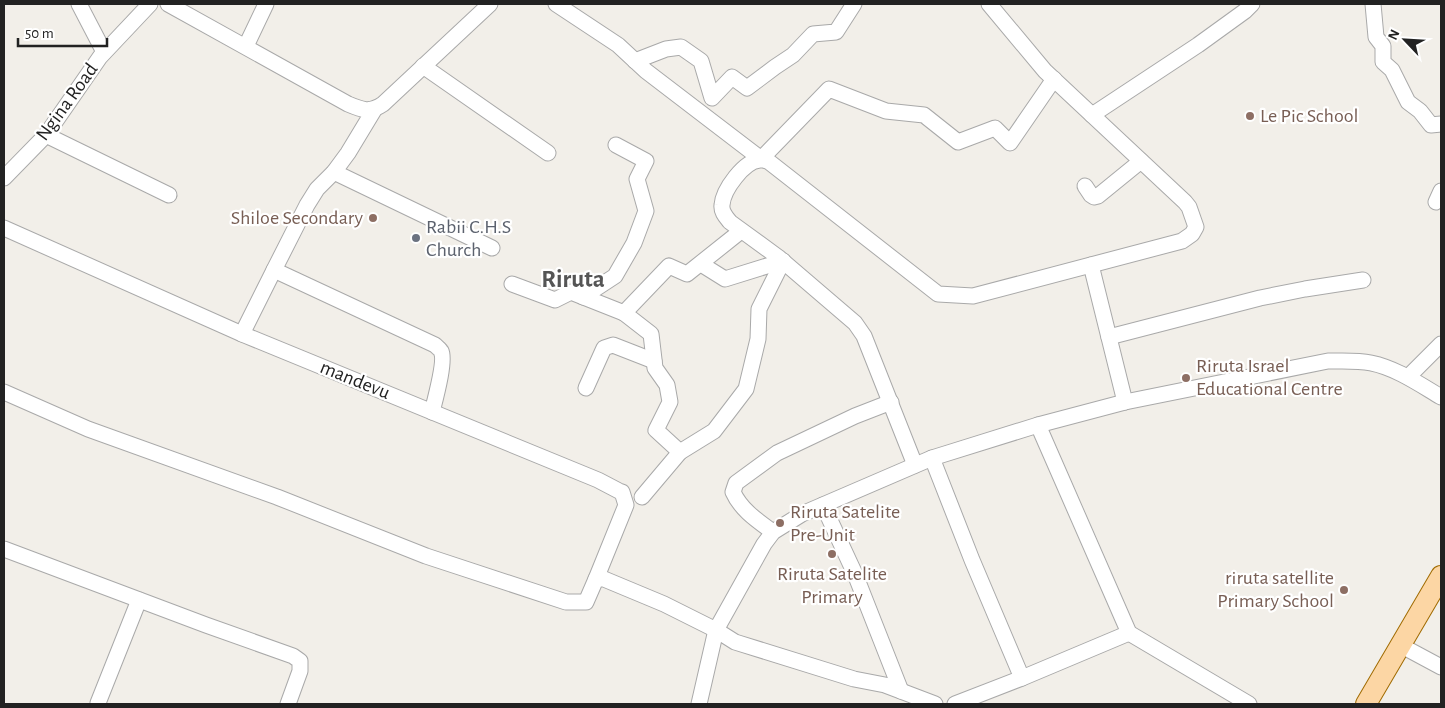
<svg xmlns="http://www.w3.org/2000/svg" width="1445" height="708" viewBox="0 0 1445 708" font-family="'Alegreya Sans',sans-serif">
<style>
.lines{fill:none;stroke-linecap:round;stroke-linejoin:round}
.minor-casing{stroke:#a9a9a9;stroke-width:17}
.major-casing{stroke:#a06b00;stroke-width:22}
.minor{stroke:#fff;stroke-width:15}
.major{stroke:#fcd6a4;stroke-width:20}
.education-dot{fill:#8d6e63;stroke:#fff;stroke-width:2}
.worship-dot{fill:#6b7280;stroke:#fff;stroke-width:2}
.labels{text-anchor:middle;dominant-baseline:central;stroke-width:4.5;stroke-linejoin:round;paint-order:stroke}
.street-label{font-size:20px;fill:#222;stroke:#fff}
.education-label{font-size:20px;fill:#785e54;stroke:#fff;text-anchor:start}
.worship-label{font-size:20px;fill:#5b616d;stroke:#fff;text-anchor:start}
.district-label{font-size:25px;font-weight:bold;fill:#555;stroke:#fff}
</style>
<rect width="100%" height="100%" fill="#f2efe9"/>
<g class="lines">
<defs>
<g id="minor">
<path d="M79,4L104,52"/>
<path d="M168,4L348,104C362,110 370,113 383,104L490,4"/>
<path d="M556,4L618,45L646,71L761,159L829,89L886,111L924,115L958,142L995,128L1010,143L1054,79"/>
<path d="M1373,4L1376,37L1383,46V62L1392,70L1408,102L1420,111L1431,125L1441,124"/>
<path d="M246,46L266,4"/>
<path d="M635,61L666,49L681,47L701,61L712,98L732,77L747,88L775,67L793,55L813,34L836,32L854,4"/>
<path d="M423,66L548,153"/>
<path d="M374,110L348,153L334,172L317,189L307,205L274,270L435,345C436,346 441,350 441,351C446,360 435,400 432,412"/>
<path d="M1092,115L1198,45L1245,11L1252,4"/>
<path d="M46,135L169,195"/>
<path d="M334,172L492,248"/>
<path d="M4,178L46,135L100,57L150,4"/>
<path d="M1085,186L1091,195L1094,197L1098,196L1141,161"/>
<path d="M1436,202L1441,191"/>
<path d="M4,228L242,334L598,480L619,491L622,492L626,505L596,579"/>
<path d="M701,264L725,279L783,261"/>
<path d="M1091,265L1125,402"/>
<path d="M512,284L555,300L571,292L624,313L669,266L687,274L741,231"/>
<path d="M583,297L615,276L634,243L646,211L637,179L646,161L616,145"/>
<path d="M624,313L651,334L655,368L667,385L670,402L656,430L680,452L642,497"/>
<path d="M242,334L274,270"/>
<path d="M1109,337L1260,298L1305,289L1363,280"/>
<path d="M1408,377L1441,344"/>
<path d="M586,388L604,348L613,345L654,361"/>
<path d="M4,392L88,429L277,497L426,556L566,602H586L596,579H604L664,604L716,630L735,642L854,679L885,685L935,704"/>
<path d="M1038,425L1129,633L1249,704"/>
<path d="M680,452L714,431L746,389L758,339L759,309L783,261"/>
<path d="M932,458L972,560L1022,678"/>
<path d="M915,465L864,336L855,323L778,257L730,222C726,217 721,212 722,205C723,190 744,161 760,160C762,159 766,161 768,161L938,294L973,296L1182,241L1192,234L1196,227L1189,207L1185,202L1045,71L989,4"/>
<path d="M823,505L855,574L901,691"/>
<path d="M773,532C758,521 741,510 733,492L736,483L777,453L855,416L891,402"/>
<path d="M4,549L206,625L293,656L300,661V671L288,704"/>
<path d="M1400,645L1441,667"/>
<path d="M98,703L139,600"/>
<path d="M699,704L716,630L764,544L773,532L802,514L932,458L1038,425L1125,402L1328,361C1343,361 1357,360 1371,363C1396,368 1419,384 1441,397"/>
<path d="M955,704L1022,678L1129,633"/>
</g>
<path id="major" d="M1366,704L1441,576"/>
</defs>
<use href="#minor" class="minor-casing"/>
<use href="#major" class="major-casing"/>
<use href="#minor" class="minor"/>
<use href="#major" class="major"/>
</g>
<g class="education-dot">
<circle cx="1250" cy="116" r="5"/>
<circle cx="373" cy="218" r="5"/>
<circle cx="1186" cy="378" r="5"/>
<circle cx="780" cy="523" r="5"/>
<circle cx="832" cy="554" r="5"/>
<circle cx="1344" cy="590" r="5"/>
</g>
<circle class="worship-dot" cx="416" cy="238" r="5"/>
<g class="labels">
<g class="street-label">
<text transform="translate(67 102) rotate(-54)">Ngina Road</text>
<text transform="translate(355 380) rotate(22)">mandevu</text>
</g>
<g class="education-label">
<text x="1260" y="116">Le Pic School</text>
<text x="363" y="218" text-anchor="end">Shiloe Secondary</text>
<text x="1196" y="366">Riruta Israel<tspan x="1196" dy="23">Educational Centre</tspan></text>
<text x="790" y="512">Riruta Satelite<tspan x="790" dy="23">Pre-Unit</tspan></text>
<text x="832" y="574" text-anchor="middle">Riruta Satelite<tspan x="832" dy="23">Primary</tspan></text>
<text x="1334" y="578" text-anchor="end">riruta satellite<tspan x="1334" dy="23">Primary School</tspan></text>
</g>
<g class="worship-label">
<text x="426" y="227">Rabii C.H.S<tspan x="426" dy="23">Church</tspan></text>
</g>
<g class="district-label">
<text x="573" y="279">Riruta</text>
</g>
</g>
<rect width="1445" height="708" fill="none" stroke="#222222" stroke-width="10"/>
<g transform="translate(1405 40) rotate(295)" stroke="#ffffff" stroke-width="4" paint-order="stroke">
<path d="M0-4L9 19L0 12L-9 19Z" fill="#222222"/>
<text y="-8" font-size="14" font-weight="bold" text-anchor="middle" fill="#222222">N</text>
</g>
<path d="M18 38v8h89v-8" fill="none" stroke="#222222" stroke-width="2.5"/>
<text x="25" y="38" font-size="15" fill="#222222" stroke="#ffffff" stroke-width="4" paint-order="stroke">50 m</text>
</svg>
